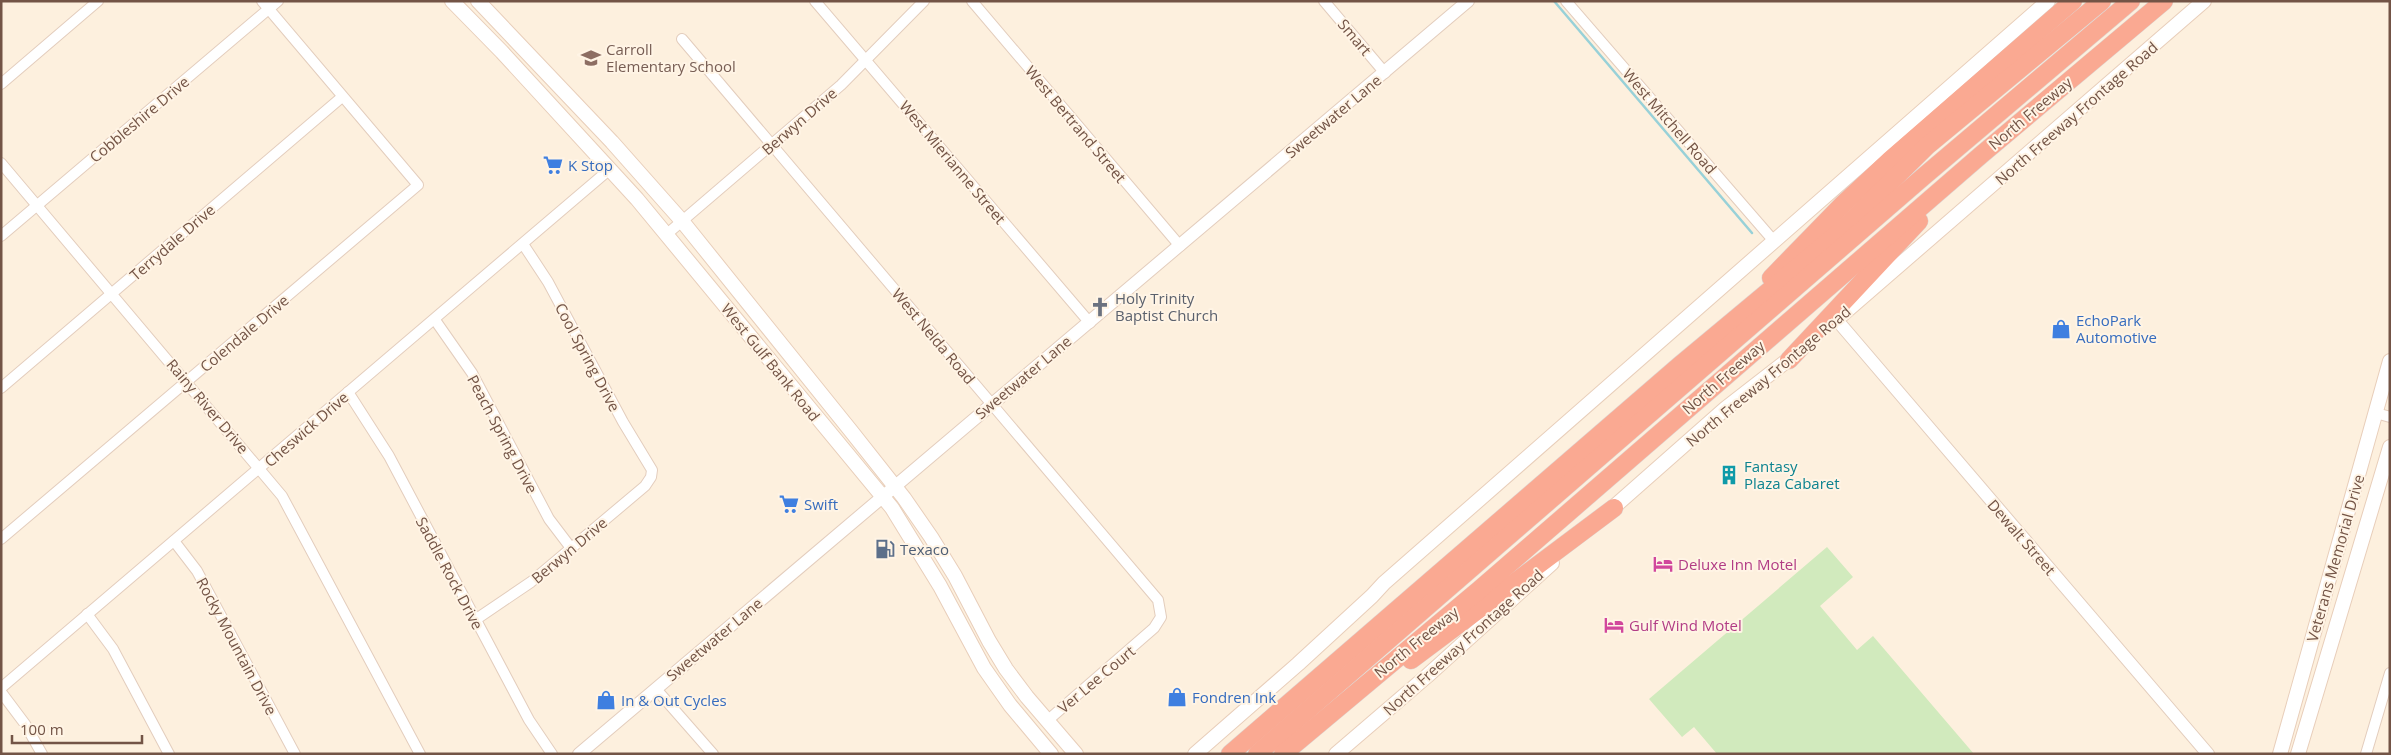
<svg xmlns="http://www.w3.org/2000/svg" width="2391" height="755" viewBox="0 0 2391 755" font-family="'Open Sans',sans-serif">
<style>
.green{fill:#d1eabd}
.lines{fill:none;stroke-linecap:round;stroke-linejoin:round}
.stream{stroke:#98d1d8;stroke-width:2.5}
.minor-casing{stroke:#e3cdbd;stroke-width:12}
.tertiary-casing{stroke:#e3cdbd;stroke-width:14}
.secondary-casing{stroke:#e8ceba;stroke-width:16}
.motorway-casing{stroke:#ddd6d3;stroke-width:19}
.minor{stroke:#fff;stroke-width:10}
.tertiary{stroke:#fff;stroke-width:12}
.secondary{stroke:#fff;stroke-width:14}
.motorway{stroke:#faa992;stroke-width:18}
.labels{text-anchor:middle;dominant-baseline:central;stroke-width:4;stroke-linejoin:round;paint-order:stroke}
.street-label{font-size:15px;fill:#735446;stroke:#fff4e5}
.education-label{font-size:15px;fill:#785e54;stroke:#fff4e5;text-anchor:start}
.shop-label{font-size:15px;fill:#366cbe;stroke:#fff4e5;text-anchor:start}
.worship-label{font-size:15px;fill:#5b616d;stroke:#fff4e5;text-anchor:start}
.culture-label{font-size:15px;fill:#0d838f;stroke:#fff4e5;text-anchor:start}
.service-label{font-size:15px;fill:#4e5e75;stroke:#fff4e5;text-anchor:start}
.hotel-label{font-size:15px;fill:#b23c85;stroke:#fff4e5;text-anchor:start}
</style>
<rect width="100%" height="100%" fill="#fdf0de"/>
<path class="green" d="M1827,547L1853,577L1820,606L1857,650L1873,636L1974,754H1717L1694,727L1682,737L1649,699Z"/>
<g class="lines">
<path class="stream" d="M1554,1L1752,233"/>
<defs>
<g id="minor">
<path d="M815,1L1090,323"/>
<path d="M972,1L1180,246"/>
<path d="M1324,1L1385,73"/>
<path d="M1566,1L1773,240"/>
<path d="M682,39L1158,600L1161,617L1154,628L1047,721"/>
<path d="M1,84L98,1"/>
<path d="M1,163L282,496L420,754"/>
<path d="M667,234L841,85L924,1"/>
<path d="M1,236L278,1"/>
<path d="M435,320L472,373L549,519L571,548"/>
<path d="M1,388L342,97"/>
<path d="M348,392L389,456L529,720L552,754"/>
<path d="M2376,413L2390,417"/>
<path d="M1,539L418,185L262,1"/>
<path d="M174,541L197,571L295,754"/>
<path d="M87,614L113,649L169,754"/>
<path d="M475,620L531,582L645,486L651,477L652,470L623,422L548,282L523,244"/>
<path d="M1,688L610,169"/>
<path d="M656,689L713,754"/>
<path d="M1,692L25,724L42,754"/>
<path d="M2366,754L2390,673"/>
</g>
<g id="tertiary">
<path d="M1836,319L2208,754"/>
<path d="M579,754L1468,1"/>
</g>
<g id="secondary">
<path d="M452,1L502,52L637,199L892,508L940,586L984,668L1010,705L1051,754"/>
<path d="M478,1L612,142L682,221L851,431L904,498L931,537L955,576L989,641L1006,669L1027,697L1076,754"/>
<path d="M1836,320L2204,1"/>
<path d="M1607,513L1726,408L1797,353"/>
<path d="M1195,754L1298,664L1372,596L1384,583L2048,1"/>
<path d="M1336,754L1427,676L1552,563"/>
<path d="M2280,754L2390,361"/>
<path d="M2298,754L2390,447"/>
</g>
<g id="motorway">
<path d="M1771,278L1843,204L1890,160L2073,1"/>
<path d="M1789,360L1919,221"/>
<path d="M1411,660L1614,508"/>
<path d="M1230,754L1680,365L1842,230L1927,146L2102,1"/>
<path d="M1257,754L1923,177L2131,1"/>
<path d="M1283,754L1479,590L1981,155L2164,1"/>
</g>
</defs>
<use href="#minor" class="minor-casing"/>
<use href="#tertiary" class="tertiary-casing"/>
<use href="#secondary" class="secondary-casing"/>
<use href="#motorway" class="motorway-casing"/>
<use href="#minor" class="minor"/>
<use href="#tertiary" class="tertiary"/>
<use href="#secondary" class="secondary"/>
<use href="#motorway" class="motorway"/>
</g>
<defs>
<symbol id="school-bare" viewBox="-9 -9 18 18"><path d="M0-5L7-2L0 1L-7-2ZM-4 1L0 2.5L4 1V4Q0 6-4 4Z" fill="#8d6e63" stroke="#fff4e5" stroke-width="2.5" paint-order="stroke"/></symbol>
<symbol id="supermarket-bare" viewBox="-9 -9 18 18"><path d="M-6-5.5h2.5l.6 2H6L4.5 2H-2.5L-4.4-4H-6ZM-1.5 3.2a1.3 1.3 0 1 0 .1 0ZM3 3.2a1.3 1.3 0 1 0 .1 0Z" fill="#3f7fe0" stroke="#fff4e5" stroke-width="2.5" paint-order="stroke"/></symbol>
<symbol id="church-bare" viewBox="-9 -9 18 18"><path d="M-1.2-6h2.4v3.5h3.3v2.4h-3.3V6h-2.4V-.1h-3.3v-2.4h3.3Z" fill="#6b7280" stroke="#fff4e5" stroke-width="2.5" paint-order="stroke"/></symbol>
<symbol id="shop-bare" viewBox="-9 -9 18 18"><path d="M-5-2.5h2.3a2.7 3.5 0 0 1 5.4 0H5L5.5 6h-11ZM-1.5-2.5h3a1.5 2.3 0 0 0-3 0Z" fill="#3f7fe0" stroke="#fff4e5" stroke-width="2.5" paint-order="stroke"/></symbol>
<symbol id="building-bare" viewBox="-9 -9 18 18"><path d="M-4-6H4V6H1V3H-1V6H-4ZM-2.5-4.3h1.7v1.8h-1.7ZM.8-4.3h1.7v1.8H.8ZM-2.5-1h1.7V.8h-1.7ZM.8-1h1.7V.8H.8Z" fill="#0f9aa8" stroke="#fff4e5" stroke-width="2.5" paint-order="stroke"/></symbol>
<symbol id="fuel-bare" viewBox="-9 -9 18 18"><path d="M-5.5-6h7V0h2V4h1.3V-2.5L3-4.5l.8-.8L6-3V5H2.5V1h-1V6h-7ZM-4.2-4.7v3.2H.2V-4.7Z" fill="#5c6f8a" stroke="#fff4e5" stroke-width="2.5" paint-order="stroke"/></symbol>
<symbol id="hotel-bare" viewBox="-9 -9 18 18"><path d="M-6-4.5h1.5V1H6V5H4.5V3h-9V5H-6ZM-4 0a1.8 1.8 0 1 1 3.6 0ZM.5 0V-2.5h3Q6-2.5 6 0Z" fill="#d1479c" stroke="#fff4e5" stroke-width="2.5" paint-order="stroke"/></symbol>
</defs>
<g fill-rule="evenodd">
<use href="#school-bare" x="577" y="44" width="28" height="28"/>
<use href="#supermarket-bare" x="539" y="151" width="28" height="28"/>
<use href="#church-bare" x="1086" y="293" width="28" height="28"/>
<use href="#shop-bare" x="2047" y="315" width="28" height="28"/>
<use href="#building-bare" x="1715" y="461" width="28" height="28"/>
<use href="#supermarket-bare" x="775" y="490" width="28" height="28"/>
<use href="#fuel-bare" x="871" y="535" width="28" height="28"/>
<use href="#hotel-bare" x="1649" y="550" width="28" height="28"/>
<use href="#hotel-bare" x="1600" y="611" width="28" height="28"/>
<use href="#shop-bare" x="1163" y="683" width="28" height="28"/>
<use href="#shop-bare" x="592" y="686" width="28" height="28"/>
</g>
<g class="labels">
<g class="street-label">
<text transform="translate(1355 37) rotate(50)">Smart</text>
<text transform="translate(2030 113) rotate(-40)">North Freeway</text>
<text transform="translate(2076 113) rotate(-41)">North Freeway Frontage Road</text>
<text transform="translate(1333 116) rotate(-40)">Sweetwater Lane</text>
<text transform="translate(139 119) rotate(-40)">Cobbleshire Drive</text>
<text transform="translate(799 121) rotate(-41)">Berwyn Drive</text>
<text transform="translate(1670 121) rotate(49)">West Mitchell Road</text>
<text transform="translate(1076 124) rotate(50)">West Bertrand Street</text>
<text transform="translate(953 162) rotate(50)">West Mierianne Street</text>
<text transform="translate(172 242) rotate(-41)">Terrydale Drive</text>
<text transform="translate(244 333) rotate(-40)">Colendale Drive</text>
<text transform="translate(934 336) rotate(50)">West Nelda Road</text>
<text transform="translate(588 357) rotate(62)">Cool Spring Drive</text>
<text transform="translate(771 362) rotate(51)">West Gulf Bank Road</text>
<text transform="translate(1768 376) rotate(-40)">North Freeway Frontage Road</text>
<text transform="translate(1023 377) rotate(-40)">Sweetwater Lane</text>
<text transform="translate(1723 377) rotate(-41)">North Freeway</text>
<text transform="translate(208 406) rotate(50)">Rainy River Drive</text>
<text transform="translate(306 429) rotate(-41)">Cheswick Drive</text>
<text transform="translate(503 434) rotate(62)">Peach Spring Drive</text>
<text transform="translate(2022 537) rotate(49)">Dewalt Street</text>
<text transform="translate(569 550) rotate(-40)">Berwyn Drive</text>
<text transform="translate(2335 558) rotate(-74)">Veterans Memorial Drive</text>
<text transform="translate(450 573) rotate(62)">Saddle Rock Drive</text>
<text transform="translate(714 639) rotate(-40)">Sweetwater Lane</text>
<text transform="translate(1416 642) rotate(-39)">North Freeway</text>
<text transform="translate(1463 642) rotate(-42)">North Freeway Frontage Road</text>
<text transform="translate(237 646) rotate(62)">Rocky Mountain Drive</text>
<text transform="translate(1096 679) rotate(-40)">Ver Lee Court</text>
</g>
<g class="education-label">
<text x="606" y="49">Carroll<tspan x="606" dy="17">Elementary School</tspan></text>
</g>
<g class="shop-label">
<text x="568" y="165">K Stop</text>
<text x="2076" y="320">EchoPark<tspan x="2076" dy="17">Automotive</tspan></text>
<text x="804" y="504">Swift</text>
<text x="1192" y="697">Fondren Ink</text>
<text x="621" y="700">In &amp; Out Cycles</text>
</g>
<g class="worship-label">
<text x="1115" y="298">Holy Trinity<tspan x="1115" dy="17">Baptist Church</tspan></text>
</g>
<g class="culture-label">
<text x="1744" y="466">Fantasy<tspan x="1744" dy="17">Plaza Cabaret</tspan></text>
</g>
<g class="service-label">
<text x="900" y="549">Texaco</text>
</g>
<g class="hotel-label">
<text x="1678" y="564">Deluxe Inn Motel</text>
<text x="1629" y="625">Gulf Wind Motel</text>
</g>
</g>
<rect width="2391" height="755" fill="none" stroke="#735446" stroke-width="5"/>
<path d="M12 735v8h130v-8" fill="none" stroke="#735446" stroke-width="2.5"/>
<text x="20" y="735" font-size="15" fill="#735446" stroke="#fff4e5" stroke-width="4" paint-order="stroke">100 m</text>
</svg>
